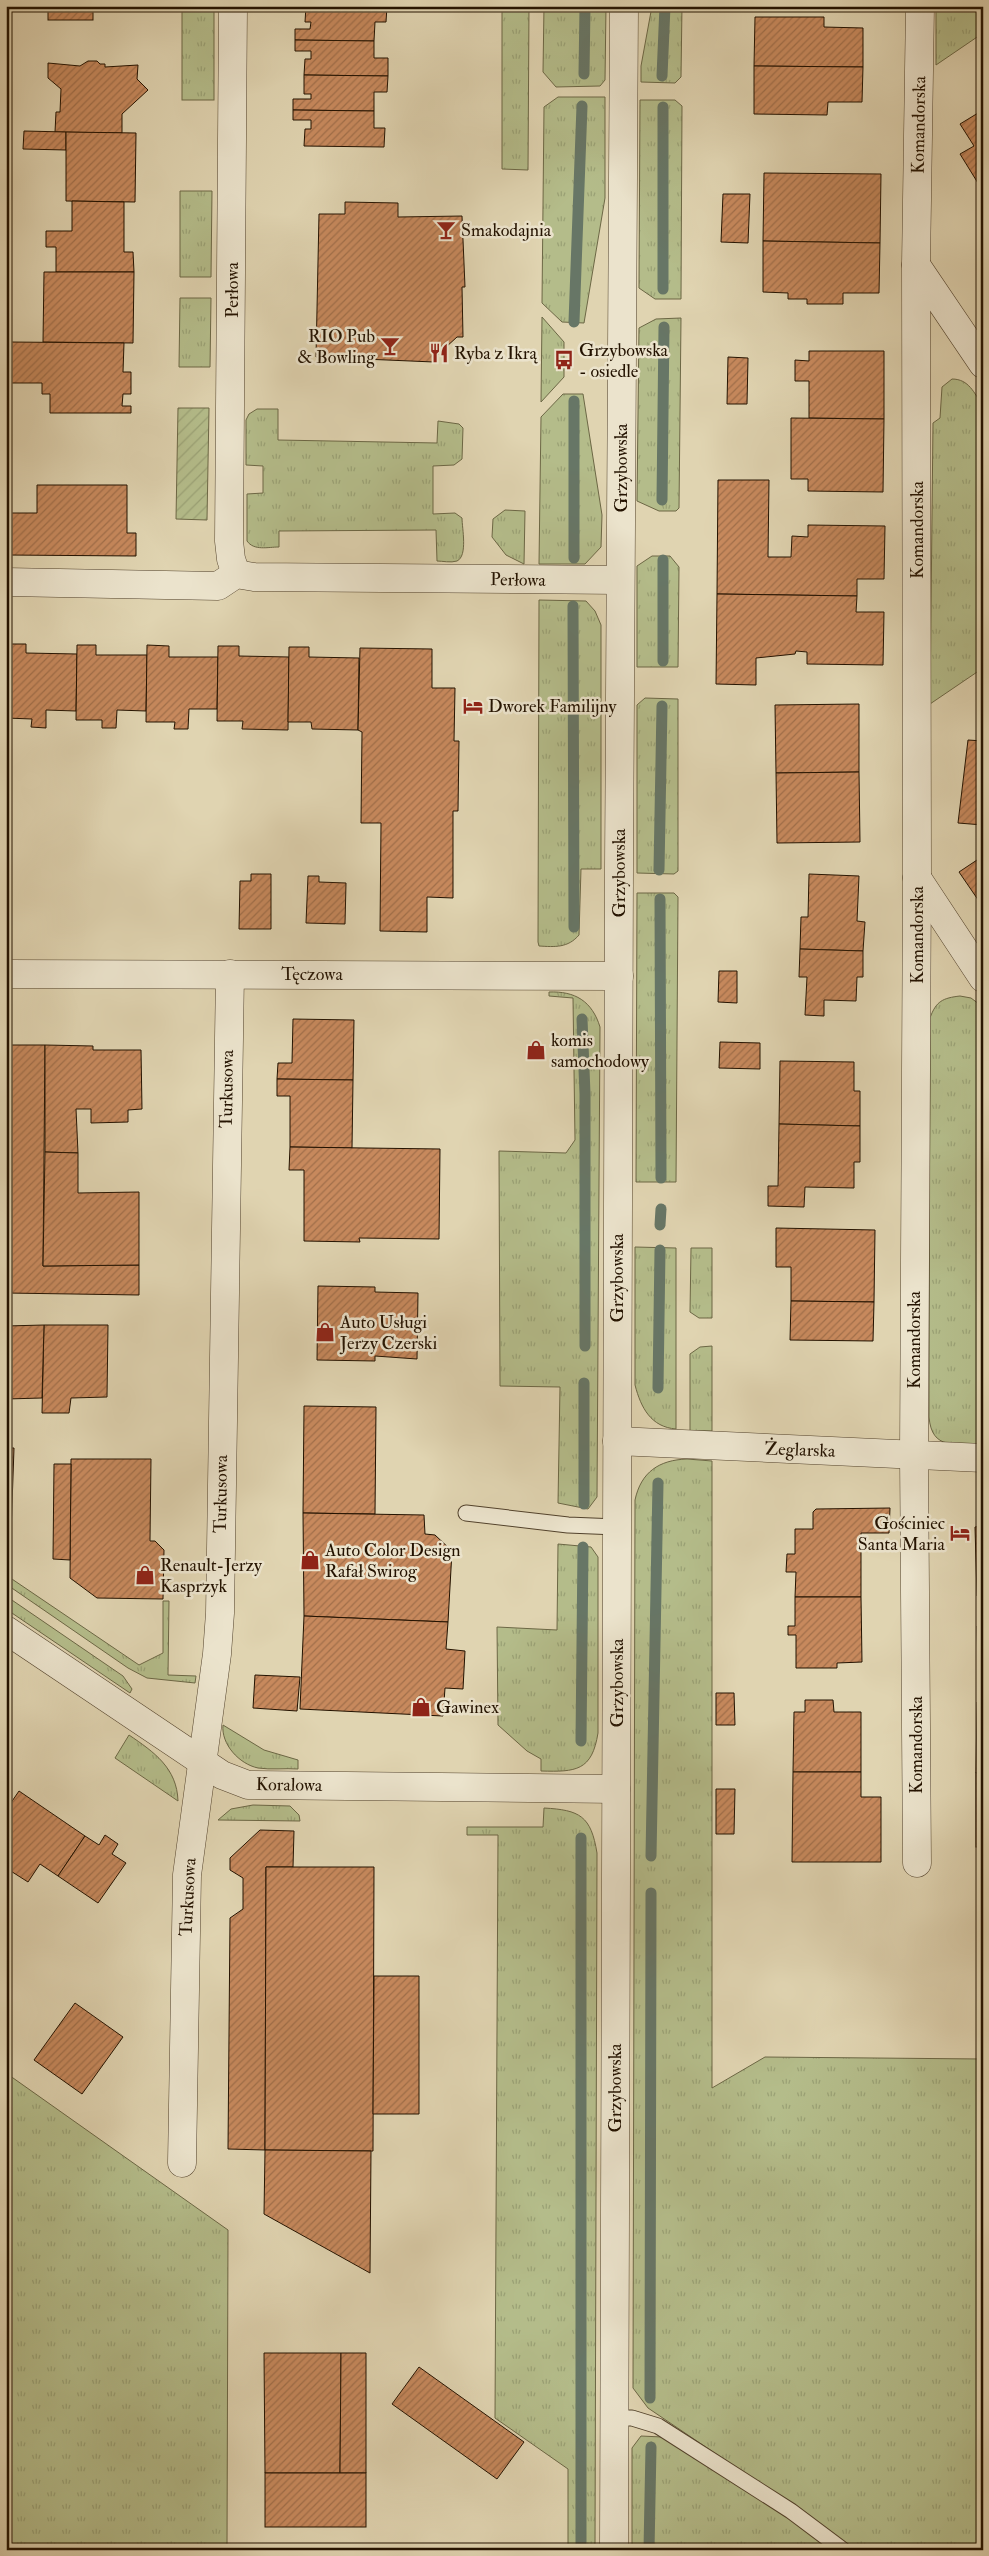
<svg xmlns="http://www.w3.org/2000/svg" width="989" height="2556" viewBox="0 0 989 2556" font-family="'IM FELL Double Pica',serif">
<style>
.grass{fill:url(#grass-tufts);stroke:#6c6745}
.garden{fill:url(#garden-furrows);stroke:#6c6745}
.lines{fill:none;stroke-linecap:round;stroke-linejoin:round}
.stream{stroke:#677666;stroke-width:11}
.building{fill:url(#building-hatch);stroke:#231200}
.service-casing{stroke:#52422c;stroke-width:17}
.minor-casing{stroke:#52422c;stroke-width:29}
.tertiary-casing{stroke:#52422c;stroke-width:29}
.service{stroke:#ebe3cc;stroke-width:15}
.minor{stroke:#ebe3cc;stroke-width:28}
.tertiary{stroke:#ebe3cc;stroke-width:28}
.labels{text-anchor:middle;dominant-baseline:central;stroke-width:5;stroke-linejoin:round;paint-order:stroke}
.street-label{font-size:18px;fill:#231200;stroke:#ebe3cc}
.poi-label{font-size:18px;fill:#231200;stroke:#ebe3cc;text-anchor:start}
</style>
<defs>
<pattern id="grass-tufts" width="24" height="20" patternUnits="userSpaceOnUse" patternTransform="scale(1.25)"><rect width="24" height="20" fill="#b4bc8a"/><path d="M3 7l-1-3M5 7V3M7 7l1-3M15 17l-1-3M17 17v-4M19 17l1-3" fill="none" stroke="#9aa175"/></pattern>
<pattern id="garden-furrows" width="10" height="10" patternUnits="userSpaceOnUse" patternTransform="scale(1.25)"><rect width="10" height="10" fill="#b4bc8a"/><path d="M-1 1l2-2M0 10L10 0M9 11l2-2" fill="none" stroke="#9aa175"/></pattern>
<pattern id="building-hatch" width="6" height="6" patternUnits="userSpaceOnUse" patternTransform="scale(1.25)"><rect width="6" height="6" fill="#c7895d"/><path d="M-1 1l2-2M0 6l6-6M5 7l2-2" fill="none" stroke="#a16f4a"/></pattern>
</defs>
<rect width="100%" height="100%" fill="#e0d4b1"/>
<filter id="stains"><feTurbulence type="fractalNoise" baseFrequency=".004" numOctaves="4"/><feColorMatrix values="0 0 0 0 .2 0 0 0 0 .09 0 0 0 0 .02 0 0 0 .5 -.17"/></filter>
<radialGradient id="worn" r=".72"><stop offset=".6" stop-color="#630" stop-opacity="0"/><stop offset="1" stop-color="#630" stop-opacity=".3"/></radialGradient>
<g class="grass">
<rect x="182" y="6" width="32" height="94"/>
<path d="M502,6H529L528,170L502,169Z"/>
<path d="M544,6H606L605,80L600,86L556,87L543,72Z"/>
<path d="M652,6H682L681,77L675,83L641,82V66Z"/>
<path d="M936,6H983V33L936,65Z"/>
<path d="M558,97H605V198L584,323L562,322L542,303L544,107Z"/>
<path d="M640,100H675L682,106L681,299H655L639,288Z"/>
<path d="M180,191H212L211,277H180Z"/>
<path d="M180,298H211L210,367H179Z"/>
<path d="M542,317L564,342V377L541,402Z"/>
<path d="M681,318L679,508L676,511H659L637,501L639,328L656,319Z"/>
<path d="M952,379C969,379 974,393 983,406V668L930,704L933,423L940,418L942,387Z"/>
<path d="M563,394H583L602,515L601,547L585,564H539L541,417Z"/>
<path d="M257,409H278V440L437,443L438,421L459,424L463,428L462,459L454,465L433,466V514L455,513L462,518C462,528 468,556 457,561C451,563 442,561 437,561L436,530L279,531V547C268,547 254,551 247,541V494L263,493V466L246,465V420L249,414Z"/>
<path d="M505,510L525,511L524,564L506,555L492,537L493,519Z"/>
<path d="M652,556H670L679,567L678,667H637V566Z"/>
<path d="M539,600L586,601L595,611L601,625V869H581L579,935C568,948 555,947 539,946L538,942Z"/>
<path d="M645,698L678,699V871L674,874L637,873V705Z"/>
<path d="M637,893H674L678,897L676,1182H636Z"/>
<path d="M549,992C575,991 592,1001 600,1027L597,1497L588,1509L558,1503L560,1387L500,1386L499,1151L566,1153L575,1140L573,998L549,996Z"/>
<path d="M960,996L971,998L983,1007V1445C955,1443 932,1451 929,1417L930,1018C936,1001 943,998 960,996Z"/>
<path d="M635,1247L676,1248V1429C651,1427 641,1408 635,1385Z"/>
<path d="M691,1248H712V1318H699L690,1312Z"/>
<path d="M712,1346V1431H690V1354L700,1347Z"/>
<path d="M687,1459L712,1461V2088L765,2057L983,2059V2550H632V2448L641,2436L662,2437L719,2472V2456L648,2408L633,2388L635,1500C641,1472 659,1460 687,1459Z"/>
<path d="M558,1544L591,1547L598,1557V1733C592,1771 576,1772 541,1771V1759L527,1751L498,1725L497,1627L557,1630Z"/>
<path d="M6,1575L139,1665L163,1653V1601H169L168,1675L196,1676L195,1683L147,1678L128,1668L6,1584Z"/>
<path d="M6,1596L123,1676L132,1689L130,1693L6,1609Z"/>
<path d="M223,1725L264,1750L298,1760V1769C285,1768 271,1770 258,1768C239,1764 221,1744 223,1725Z"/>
<path d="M129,1735C154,1752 177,1768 178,1801L115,1758Z"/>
<path d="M253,1805L290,1806L299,1815L300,1821L218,1820L231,1809Z"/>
<path d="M544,1808C580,1810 591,1816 597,1853L595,2550H568V2469L495,2418L498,1835H467V1827H543Z"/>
<path d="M6,2073L228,2230L227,2550H6Z"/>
</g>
<path class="garden" d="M178,408H209L207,520L176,519Z"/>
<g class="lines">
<g class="stream">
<path d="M584,74L585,6"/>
<path d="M662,76L665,6"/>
<path d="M663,107V289"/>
<path d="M574,322L582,106"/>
<path d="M662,500L664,327"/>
<path d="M574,558V401"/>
<path d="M573,606L574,927"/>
<path d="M663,661V560"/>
<path d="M659,870L662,706"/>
<path d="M660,899L661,1178"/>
<path d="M582,1019L585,1094V1346"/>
<path d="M660,1225L661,1209"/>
<path d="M658,1388L660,1250"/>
<path d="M584,1504V1383"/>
<path d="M581,1741L583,1547"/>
<path d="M651,1856L658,1483"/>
<path d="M650,2398L651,1893"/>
<path d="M581,2550V1838"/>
<path d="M649,2550L651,2447"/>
</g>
</g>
<g class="building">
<rect x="48" y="6" width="45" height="14"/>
<path d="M306,6H387L386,22H375L374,41L295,40V29H310L311,22H305Z"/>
<path d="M755,17H824V27L863,28V67L754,66Z"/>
<path d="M295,40L374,41V58H388V76L304,75L305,59H311V51H295Z"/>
<path d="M88,61H97L100,64H105V67L138,65L137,79L148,90L122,114V133L55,132L56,112H60L61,89L48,78V63L80,66Z"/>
<path d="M754,66L863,67L862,102H828L827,115L754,114Z"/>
<path d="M304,75L388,76L387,92H374V111L293,110V99H311V94H304Z"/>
<path d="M293,110L374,111V128H385L384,147L304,146L305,129H311V120H293Z"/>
<path d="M983,110V186L981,188L960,154L974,146L960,124Z"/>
<path d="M24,131L66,132V150L23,149Z"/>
<path d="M66,132L136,133L135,202L66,201Z"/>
<path d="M764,173L881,174L880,243L763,241Z"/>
<path d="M723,194H750L748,243L721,242Z"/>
<path d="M72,201L124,202V252H133L134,272H56V247H46V231H72Z"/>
<path d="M345,202L398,203V217L462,216L465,287H462L463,337H457L434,358V362L316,357L319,214H345Z"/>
<path d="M763,241L880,243L879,293H843V304H807V299H788V293L763,292Z"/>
<path d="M44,272H134L133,343L43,342Z"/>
<path d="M10,342L124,343L123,372H131V394H123L122,406H131V413H50V394H42V383H10Z"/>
<path d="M809,351H884V419L809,418V381H795V360L809,361Z"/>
<path d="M728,357L748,358L747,404H727Z"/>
<path d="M791,418L884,419L883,492L808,491V479H791Z"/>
<path d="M718,480H769L768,557H791L792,536L808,537V525L885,526L884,579H857V596L717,594Z"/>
<path d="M37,485H127V533H136V556L6,555V513H37Z"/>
<path d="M717,594L857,596L856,612H884L883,665L807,664V652L796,651L795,654L756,658V685L716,684Z"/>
<path d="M7,644H26V653L77,654L76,711L46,710V728L31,727L32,719L6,718Z"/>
<path d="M77,645H96V655H147L146,711L117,710L116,728H102V720H76Z"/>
<path d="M147,645L169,646V657H218L217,709H189L188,729H174L175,722H146Z"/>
<path d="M218,646H239V656L289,657L288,730L242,729L243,721H217Z"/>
<path d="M289,647H309V657L359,658L358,730L312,729L311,722H288Z"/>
<path d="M360,648L432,649V688H455L454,741H459L458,811H453V898L427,897V932L380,931L381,823H361L362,732L358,730Z"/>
<path d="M859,704V772L776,773L775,705Z"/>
<path d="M968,740L983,741V825L958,823Z"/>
<path d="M859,772L860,842L777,843L776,773Z"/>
<path d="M983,856V907L959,872Z"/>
<path d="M251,874H271V929H239L240,881H251Z"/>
<path d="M809,874L859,876L857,921L865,922L863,951L800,949L801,917H808Z"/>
<path d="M308,876H319V882L346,883L345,924L306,923Z"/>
<path d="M800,949L863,951V977H857L856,1001L824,1000V1016L805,1015L807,977H799Z"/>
<path d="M719,971H737V1003L718,1002Z"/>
<path d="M293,1019L354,1020L353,1080L277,1079L278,1063H292Z"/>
<path d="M720,1042L760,1043V1069L719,1068Z"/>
<path d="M6,1045H45L43,1266L139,1265V1295L6,1293Z"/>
<path d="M45,1045L93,1046V1050H141L142,1109L128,1110V1122L91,1123V1109H76L78,1153L45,1152Z"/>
<path d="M780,1061L854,1062V1091H860V1126L779,1124Z"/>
<path d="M277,1079L353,1080L352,1148L290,1147V1096H277Z"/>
<path d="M779,1124L860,1126V1162H854V1188L805,1187L804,1207L768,1206V1186H778Z"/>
<path d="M290,1147L440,1149L439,1239L359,1238L360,1242L304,1241V1170H289Z"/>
<path d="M45,1152L78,1153V1193L139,1192V1265L43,1266Z"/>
<path d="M776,1228L875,1230L874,1302L791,1301V1267H776Z"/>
<path d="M318,1286L375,1287V1292L418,1293L417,1359L375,1356V1361L317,1360Z"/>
<path d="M791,1301L874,1302L873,1341L790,1340Z"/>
<path d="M44,1325H108L107,1397L71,1398L69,1413H42Z"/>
<path d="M44,1325L42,1398L6,1399V1326Z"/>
<path d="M304,1406L376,1407L375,1514L303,1513Z"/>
<path d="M6,1448H14L11,1533H6Z"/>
<path d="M71,1459H151L150,1541H155L164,1550L163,1599L97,1598L70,1578Z"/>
<path d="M54,1464H71L70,1560L53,1559Z"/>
<path d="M890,1508L889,1533H861V1597H795L796,1572H786L787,1554H795V1529H813V1512L816,1509Z"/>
<path d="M303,1513L424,1515L425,1534L435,1535L452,1551L448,1622L304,1616Z"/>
<path d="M983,1526V1596H977L975,1527Z"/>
<path d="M795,1597H861L862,1662L837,1663V1668H796V1635H788V1626H795Z"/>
<path d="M304,1616L448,1622L446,1649L465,1651L463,1689L445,1688L443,1716L300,1709Z"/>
<path d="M983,1625V1668H978L977,1626Z"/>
<path d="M255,1675L300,1677L297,1711L253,1708Z"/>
<path d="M716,1693H734L735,1725H716Z"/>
<path d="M805,1700H833L834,1712H861V1772H793L794,1712H805Z"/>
<path d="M977,1702H983V1773H976Z"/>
<path d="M793,1772H861V1797H881V1862H792Z"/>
<rect x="976" y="1773" width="7" height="74"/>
<path d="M716,1789H735L734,1834H716Z"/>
<path d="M19,1791L85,1836L58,1876L40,1864L28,1882L6,1868V1810Z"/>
<path d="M260,1830L294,1831L293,1867H266L265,2150L228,2149L230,1918L243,1909V1878L230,1870V1858Z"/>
<path d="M105,1835L118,1844L112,1854L126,1863L98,1903L58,1876L85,1836L99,1845Z"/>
<path d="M266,1867H374L373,2151L265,2150Z"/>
<path d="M374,1976H419V2114H373Z"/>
<path d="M75,2003L123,2037L82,2094L34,2060Z"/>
<path d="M265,2150L371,2151L370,2273L264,2214Z"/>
<path d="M264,2353H341L340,2473H265Z"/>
<path d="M341,2353H366V2473H340Z"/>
<path d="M419,2367L524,2442L497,2479L392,2404Z"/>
<rect x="265" y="2473" width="101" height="54"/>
</g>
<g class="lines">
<defs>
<g id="service">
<path d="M466,1513L568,1525L617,1527"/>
<path d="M614,2418H632L658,2426L791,2511L843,2550"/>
</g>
<g id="minor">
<path d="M233,6L229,541L231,559L236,574"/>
<path d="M916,265L983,364"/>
<path d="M6,582L218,586L236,574L254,577L620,580"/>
<path d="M917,878L983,978"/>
<path d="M6,974L619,976"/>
<path d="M617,1441L983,1458"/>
<path d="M6,1630L222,1775L248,1785L616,1789"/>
<path d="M917,1863L914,1455L917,878L916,265L920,6"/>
<path d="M182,2163L187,1875L217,1654L220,1613L230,974"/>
</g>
<path id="tertiary" d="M614,2550L619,869L624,6"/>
</defs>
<use href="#service" class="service-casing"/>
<use href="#minor" class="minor-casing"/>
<use href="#tertiary" class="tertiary-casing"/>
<use href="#service" class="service"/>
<use href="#minor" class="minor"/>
<use href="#tertiary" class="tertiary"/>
</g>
<defs>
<symbol id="bar-bare" viewBox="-9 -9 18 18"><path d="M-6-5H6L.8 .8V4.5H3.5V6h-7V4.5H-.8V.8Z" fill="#8f2418" stroke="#ebe3cc" stroke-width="2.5" paint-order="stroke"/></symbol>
<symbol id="restaurant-bare" viewBox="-9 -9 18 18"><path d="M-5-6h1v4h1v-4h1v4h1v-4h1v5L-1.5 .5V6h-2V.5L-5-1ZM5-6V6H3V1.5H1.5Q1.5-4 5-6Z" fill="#8f2418" stroke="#ebe3cc" stroke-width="2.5" paint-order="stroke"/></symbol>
<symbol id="bus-bare" viewBox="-9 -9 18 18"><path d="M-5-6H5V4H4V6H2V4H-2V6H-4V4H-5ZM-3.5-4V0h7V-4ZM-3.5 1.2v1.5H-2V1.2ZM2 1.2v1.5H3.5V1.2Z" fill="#8f2418" stroke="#ebe3cc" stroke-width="2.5" paint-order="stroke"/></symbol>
<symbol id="hotel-bare" viewBox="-9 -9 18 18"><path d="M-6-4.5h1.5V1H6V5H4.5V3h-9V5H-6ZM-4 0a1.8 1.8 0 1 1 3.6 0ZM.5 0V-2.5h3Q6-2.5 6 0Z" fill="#8f2418" stroke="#ebe3cc" stroke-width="2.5" paint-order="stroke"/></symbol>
<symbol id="shop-bare" viewBox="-9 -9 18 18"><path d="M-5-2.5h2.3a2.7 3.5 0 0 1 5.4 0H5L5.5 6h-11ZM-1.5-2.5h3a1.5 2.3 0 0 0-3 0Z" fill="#8f2418" stroke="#ebe3cc" stroke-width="2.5" paint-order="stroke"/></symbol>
</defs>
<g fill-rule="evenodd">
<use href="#bar-bare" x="432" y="216" width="28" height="28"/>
<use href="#bar-bare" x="376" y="332" width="28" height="28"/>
<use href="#restaurant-bare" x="425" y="339" width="28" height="28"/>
<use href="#bus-bare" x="550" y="346" width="28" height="28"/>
<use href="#hotel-bare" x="459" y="692" width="28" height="28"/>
<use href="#shop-bare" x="522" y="1036" width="28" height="28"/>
<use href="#shop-bare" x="311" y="1318" width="28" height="28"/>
<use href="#hotel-bare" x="946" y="1519" width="28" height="28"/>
<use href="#shop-bare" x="296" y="1546" width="28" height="28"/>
<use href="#shop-bare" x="131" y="1561" width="28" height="28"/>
<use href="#shop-bare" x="407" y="1693" width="28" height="28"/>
</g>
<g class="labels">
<g class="street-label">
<text transform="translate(919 125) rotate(-89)">Komandorska</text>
<text transform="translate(232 290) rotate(-90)">Perłowa</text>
<text transform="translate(621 468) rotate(-90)">Grzybowska</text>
<text transform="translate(917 530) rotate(-90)">Komandorska</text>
<text transform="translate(518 580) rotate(1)">Perłowa</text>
<text transform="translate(619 873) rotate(-90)">Grzybowska</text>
<text transform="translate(917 935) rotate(-90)">Komandorska</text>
<text x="312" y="974">Tęczowa</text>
<text transform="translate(227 1089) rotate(-89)">Turkusowa</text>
<text transform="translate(617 1278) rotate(-90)">Grzybowska</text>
<text transform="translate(914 1340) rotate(-90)">Komandorska</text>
<text transform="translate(800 1450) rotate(2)">Żeglarska</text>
<text transform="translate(221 1494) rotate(-89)">Turkusowa</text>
<text transform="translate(617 1683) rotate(-90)">Grzybowska</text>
<text transform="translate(916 1745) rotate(-90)">Komandorska</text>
<text transform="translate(289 1785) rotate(1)">Koralowa</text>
<text transform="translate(188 1897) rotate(-87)">Turkusowa</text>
<text transform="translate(615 2088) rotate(-90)">Grzybowska</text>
</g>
<g class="poi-label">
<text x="461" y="230">Smakodajnia</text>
<text x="375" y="336" text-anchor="end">RIO Pub<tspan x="375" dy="21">&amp; Bowling</tspan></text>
<text x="579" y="350">Grzybowska<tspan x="579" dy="21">- osiedle</tspan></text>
<text x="454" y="353">Ryba z Ikrą</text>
<text x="488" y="706">Dworek Familijny</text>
<text x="551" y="1040">komis<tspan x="551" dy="21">samochodowy</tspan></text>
<text x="340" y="1322">Auto Usługi<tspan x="340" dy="21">Jerzy Czerski</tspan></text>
<text x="945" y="1523" text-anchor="end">Gościniec<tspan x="945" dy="21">Santa Maria</tspan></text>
<text x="325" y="1550">Auto Color Design<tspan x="325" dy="21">Rafał Swirog</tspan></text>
<text x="160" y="1565">Renault-Jerzy<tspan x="160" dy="21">Kasprzyk</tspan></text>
<text x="436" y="1707">Gawinex</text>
</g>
</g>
<rect width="989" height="2556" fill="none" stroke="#e0d4b1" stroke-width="25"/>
<rect x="8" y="8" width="974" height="2541" fill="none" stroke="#231200" stroke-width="2.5"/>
<rect x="12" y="12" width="964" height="2531" fill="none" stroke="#231200"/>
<rect width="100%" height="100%" filter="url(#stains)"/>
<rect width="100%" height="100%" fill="url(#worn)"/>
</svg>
